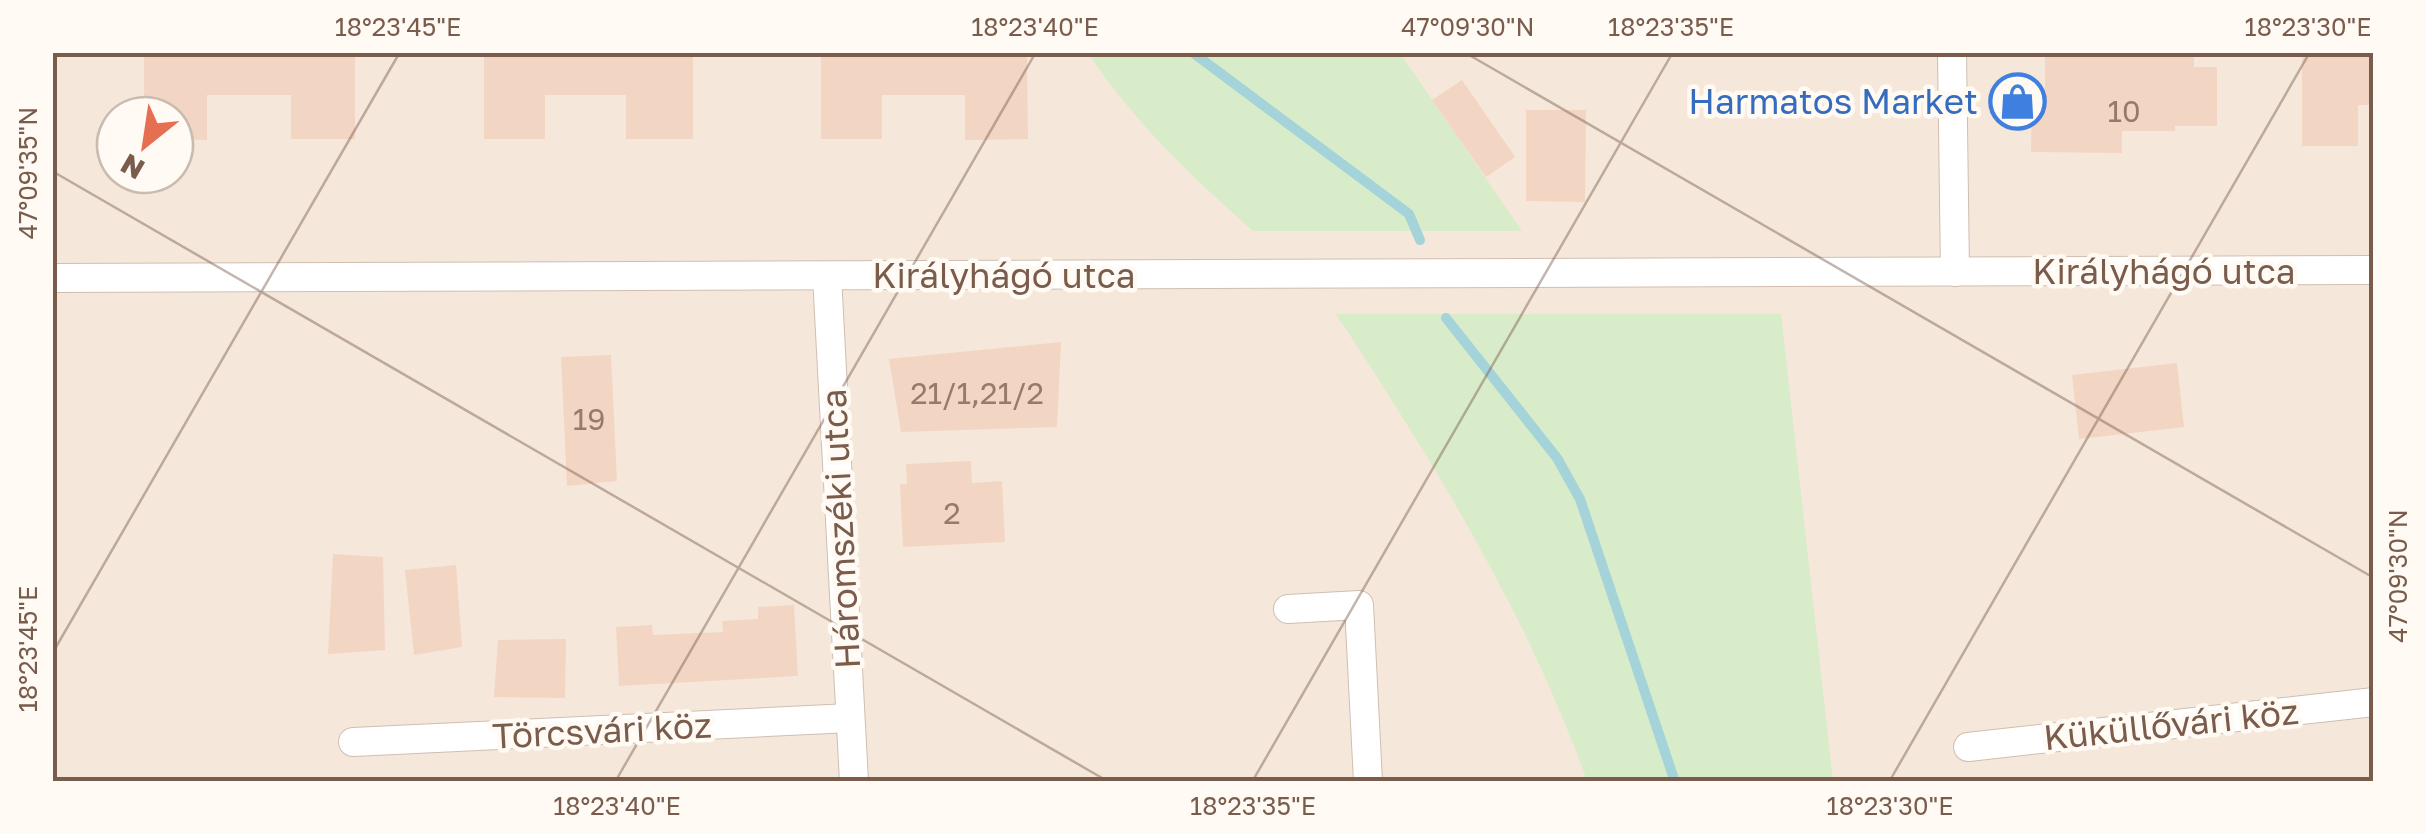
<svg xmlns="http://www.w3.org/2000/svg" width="2426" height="834" viewBox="0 0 2426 834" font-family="'Golos Text',sans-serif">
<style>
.residential{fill:#f5e8da;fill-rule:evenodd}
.green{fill:#d8ecc9}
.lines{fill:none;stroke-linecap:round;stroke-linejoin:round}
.stream{stroke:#a5d3da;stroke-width:10}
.building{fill:#f3d5c3}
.minor-casing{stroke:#d1beb0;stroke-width:30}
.minor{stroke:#fff;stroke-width:28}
.ticks{fill:none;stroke:#7a5c4d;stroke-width:2.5;stroke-opacity:0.45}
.labels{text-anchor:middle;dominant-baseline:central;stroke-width:9;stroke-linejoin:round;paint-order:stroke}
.number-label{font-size:30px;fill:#987a6a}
.shop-label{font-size:35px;fill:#366cbe;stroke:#fffaf3;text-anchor:end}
.street-label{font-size:35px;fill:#7a5c4d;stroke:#fffaf3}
.neatline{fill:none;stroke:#7a5c4d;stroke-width:4}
.ticks-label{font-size:25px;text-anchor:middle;fill:#7a5c4d}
</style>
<rect width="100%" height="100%" fill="#fdf6ec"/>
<path class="residential" d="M53,53H2373V781H53ZM115,115H175V175H115Z"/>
<g class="green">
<path d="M1088,53H1400L1522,231H1253C1191,176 1134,122 1088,53Z"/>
<path d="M1336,314H1781L1833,781H1587C1526,611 1435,465 1336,314Z"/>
</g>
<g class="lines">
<g class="stream">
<path d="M1192,52L1409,214L1420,240"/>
<path d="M1446,318L1557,458L1580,499L1675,782"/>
</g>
</g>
<g class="building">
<path d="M144,52H355V139H291V95H207V140L175,139V115H144Z"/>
<path d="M484,52H693V139H626V95H545V139H484Z"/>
<path d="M821,52H1027L1028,139L965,140V95H882V139H821Z"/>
<path d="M2045,52H2194V67H2217V126H2175V131H2122V153L2031,152L2032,97H2045Z"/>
<path d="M2302,52H2374V105H2358V146H2302Z"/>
<path d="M1462,80L1515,157L1486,177L1432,100Z"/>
<path d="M1526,110H1586L1585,202L1526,201Z"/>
<path d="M1061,342L1057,427L901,432L889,359Z"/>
<path d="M611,355L617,481L567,486L561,357Z"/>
<path d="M2177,363L2184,427L2079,439L2072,375Z"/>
<path d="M971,461L972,483L1002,481L1005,542L903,547L900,484H907L906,464Z"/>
<path d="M333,554L383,557L385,650L328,654Z"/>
<path d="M456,565L462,647L414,655L405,570Z"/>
<path d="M794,605L798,676L619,686L616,627L652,625L653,635L723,632L722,621L758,619V607Z"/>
<path d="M566,639L565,698L494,697L498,640Z"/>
</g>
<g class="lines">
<defs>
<g id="minor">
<path d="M1952,52L1955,272"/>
<path d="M827,276L854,782"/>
<path d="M52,278L2374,270"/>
<path d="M1288,609L1359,605L1368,782"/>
<path d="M353,742L850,718"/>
<path d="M1968,747L2374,702"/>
</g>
</defs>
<use href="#minor" class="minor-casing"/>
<use href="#minor" class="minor"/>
</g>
<path class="ticks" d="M1464,52L2374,578M52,171L1109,782M52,654L400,52M615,782L1036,52M1252,782L1673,52M1889,782L2310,52"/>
<defs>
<symbol id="shop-ring" viewBox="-11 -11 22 22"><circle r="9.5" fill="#fffaf3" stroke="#3f7fe0" stroke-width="1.5"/><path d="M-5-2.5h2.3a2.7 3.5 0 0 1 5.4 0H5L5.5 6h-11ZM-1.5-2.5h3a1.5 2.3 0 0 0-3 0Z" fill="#3f7fe0"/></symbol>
</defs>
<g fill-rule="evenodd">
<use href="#shop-ring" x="1986" y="70" width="63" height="63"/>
</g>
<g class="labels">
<g class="number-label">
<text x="2124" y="111">10</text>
<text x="977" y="393">21/1,21/2</text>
<text x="589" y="419">19</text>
<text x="952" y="513">2</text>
</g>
<g class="shop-label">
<text x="1978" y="101">Harmatos Market</text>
</g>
<g class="street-label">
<text x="2164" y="271">Királyhágó utca</text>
<text x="1004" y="275">Királyhágó utca</text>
<text transform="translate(840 529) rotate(-93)">Háromszéki utca</text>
<text transform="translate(2171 724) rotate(-6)">Küküllővári köz</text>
<text transform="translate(602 730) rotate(-3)">Törcsvári köz</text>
</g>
</g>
<rect width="2426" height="834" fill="none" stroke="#fffaf3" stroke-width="110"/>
<g transform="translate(145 145) rotate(210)"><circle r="48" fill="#fffaf3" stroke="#cabbb1" stroke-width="2.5"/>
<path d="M0-8L18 38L0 25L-18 38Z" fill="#e76f51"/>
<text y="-15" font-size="28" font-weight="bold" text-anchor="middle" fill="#7a5c4d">N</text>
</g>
<rect x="55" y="55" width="2316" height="724" class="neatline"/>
<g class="ticks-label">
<text x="398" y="36">18°23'45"E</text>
<text x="1035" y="36">18°23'40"E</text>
<text x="1468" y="36">47°09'30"N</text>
<text x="1671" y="36">18°23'35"E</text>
<text x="2308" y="36">18°23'30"E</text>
<text transform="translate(28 173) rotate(-90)" y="9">47°09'35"N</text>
<text transform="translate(2398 576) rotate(-90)" y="9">47°09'30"N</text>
<text transform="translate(28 649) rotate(-90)" y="9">18°23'45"E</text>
<text x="617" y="815">18°23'40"E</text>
<text x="1253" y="815">18°23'35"E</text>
<text x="1890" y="815">18°23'30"E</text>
</g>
</svg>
